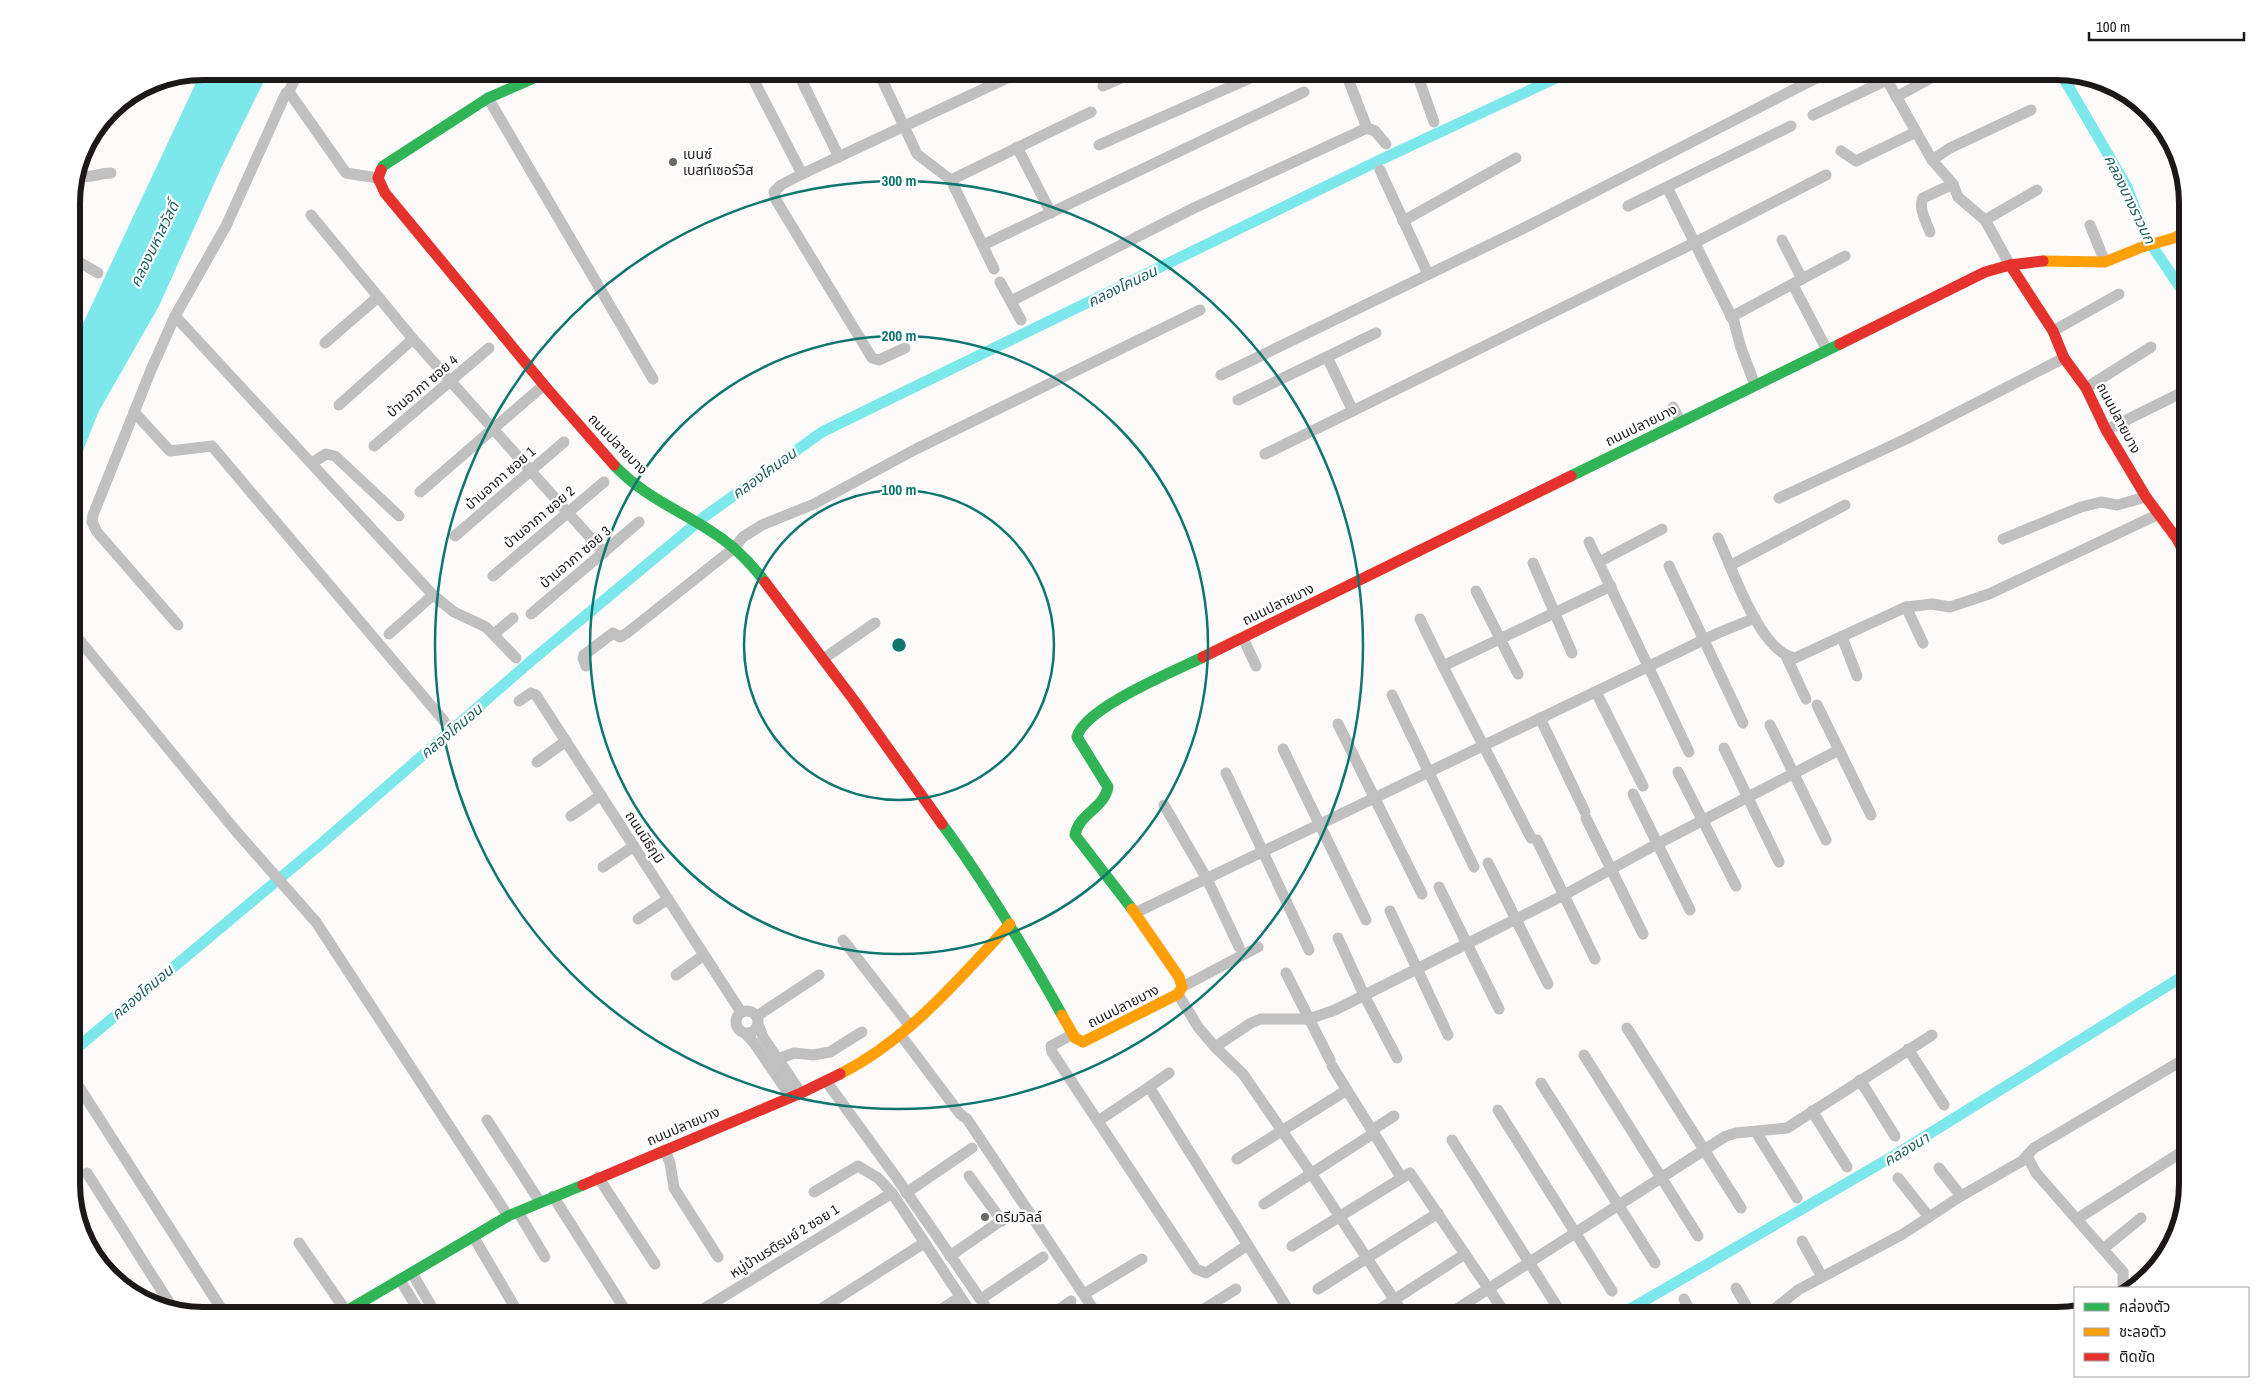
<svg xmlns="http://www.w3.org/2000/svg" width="2259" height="1387" viewBox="0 0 2259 1387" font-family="'Archivo Narrow','Noto Sans Thai',sans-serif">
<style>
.water{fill:#7de8eb}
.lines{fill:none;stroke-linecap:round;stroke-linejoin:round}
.canal{stroke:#7de8eb;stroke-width:11}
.street{stroke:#c0c0c0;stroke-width:11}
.fast{stroke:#30b455;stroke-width:11}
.slow{stroke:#ff9f0a;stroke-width:11}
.jam{stroke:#e5322d;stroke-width:11}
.ring{fill:none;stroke:#0f766e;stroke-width:2.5}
.poi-dot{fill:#6b6767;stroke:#fff;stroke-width:2}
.labels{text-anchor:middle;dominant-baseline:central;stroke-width:4.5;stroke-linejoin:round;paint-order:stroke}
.poi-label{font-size:14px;fill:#1c1818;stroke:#fff;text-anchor:start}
.street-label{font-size:14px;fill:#1c1818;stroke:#fff}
.water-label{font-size:15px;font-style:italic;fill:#236062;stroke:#fff}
.rim{fill:none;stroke:#1c1818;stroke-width:6}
.centre{fill:#0f766e;stroke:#fff;stroke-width:2.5}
.ring-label{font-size:15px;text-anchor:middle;font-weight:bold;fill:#0f766e;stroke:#fff;stroke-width:4.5;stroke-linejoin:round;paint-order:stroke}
</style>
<rect width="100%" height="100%" fill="#fdfafa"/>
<path class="water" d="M269,71L222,166L159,306L99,411L72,478V347L201,72Z"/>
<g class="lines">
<g class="canal">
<path d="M2060,72L2127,187L2146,237L2188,299"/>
<path d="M72,1052L322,843L531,661L704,517L822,432L1380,160L1571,71"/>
<path d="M1618,1316L1895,1155L2188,973"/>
</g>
<g class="street">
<path d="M749,71L802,174"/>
<path d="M797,71L839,157"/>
<path d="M878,71L917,154L951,180L994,269"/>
<path d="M1345,71L1367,128"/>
<path d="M1416,71L1434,122"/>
<path d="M1882,71L1932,160L1953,184L1958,197L1985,220L2010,265"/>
<path d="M1103,86L1137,71"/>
<path d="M289,92L346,173L378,178"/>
<path d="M1896,97L1944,71"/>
<path d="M488,98L653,379"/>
<path d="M1813,115L1887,80"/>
<path d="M2164,140L2170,137"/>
<path d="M1099,145L1266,71"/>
<path d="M1017,147L1051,213"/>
<path d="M1841,151L1856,161L1916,132"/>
<path d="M1932,160L1950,148L2031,110"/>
<path d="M1380,170L1428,274"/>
<path d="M76,174C88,180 98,173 111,173"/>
<path d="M951,180L1091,112"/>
<path d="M1667,187L1734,322L1741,348L1755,385"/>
<path d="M1628,206L1791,126"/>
<path d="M311,215L413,339L604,553"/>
<path d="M1985,220L2037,190"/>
<path d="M1403,221L1516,158"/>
<path d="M2090,225L2105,262"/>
<path d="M1930,232C1926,221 1918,208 1923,198L1953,184"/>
<path d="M1782,240L1802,279"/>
<path d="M983,245L1304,92"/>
<path d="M72,258L98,273"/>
<path d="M1000,282L1021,320"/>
<path d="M1793,285L1827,350"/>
<path d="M1011,301L1194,208L1367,128L1375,131L1386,144"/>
<path d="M175,316L433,595L454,612L486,627L516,658"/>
<path d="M1731,317L1845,256"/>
<path d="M2053,331L2119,294"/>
<path d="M325,343L378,297"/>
<path d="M905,348L879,360L872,358L776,200L774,192L781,185L802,174L1022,71"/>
<path d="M1327,357L1353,411"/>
<path d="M1221,375L1522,229L1830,71"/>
<path d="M2086,388L2151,347"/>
<path d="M1238,400L1376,333"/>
<path d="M339,405L413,339"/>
<path d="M1673,407L1681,422"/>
<path d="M134,412L170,451L212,446L444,721"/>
<path d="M2106,430L2181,393"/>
<path d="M374,446L489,348"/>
<path d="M1265,454L1694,243L1826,175"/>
<path d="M312,463L326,454L335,456L399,516"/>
<path d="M420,492L544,385"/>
<path d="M1779,498L1908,438L2064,358"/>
<path d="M455,536L564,442"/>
<path d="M1718,538C1732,568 1760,653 1795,658L1906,607L1932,604L1950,607L1989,594L2159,514"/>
<path d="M2003,539L2081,507L2101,502L2117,505L2146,497"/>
<path d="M1589,542L1689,752"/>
<path d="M1599,562L1662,529"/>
<path d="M1533,563L1572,653"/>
<path d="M1731,565L1845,505"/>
<path d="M1669,566L1743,723"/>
<path d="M493,576L604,482"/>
<path d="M1476,591L1518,674"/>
<path d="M1906,607L1923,643"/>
<path d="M531,614L639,522"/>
<path d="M1420,619C1455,693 1494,765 1531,838"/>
<path d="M178,625L97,532L92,522L93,515L151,370L175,316L226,226L286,93L289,92L298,71"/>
<path d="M72,631L235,830L316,922L508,1216"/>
<path d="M389,634L433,595"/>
<path d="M494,634L513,618"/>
<path d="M1842,637L1857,676"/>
<path d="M1243,638L1256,666"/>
<path d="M1786,656L1806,699"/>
<path d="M823,659L875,623"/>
<path d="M586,666L583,658L584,655L613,633L620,637L627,633L734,548L743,537L762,525L814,504L916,449L1200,310"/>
<path d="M1443,666L1611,586"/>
<path d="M1596,692L1643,786"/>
<path d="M1392,695L1474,867"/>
<path d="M519,701L531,693L536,695L741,1012"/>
<path d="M1817,705L1871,815"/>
<path d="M1540,718L1585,812"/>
<path d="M1338,724L1422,894"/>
<path d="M1770,725L1826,840"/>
<path d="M1724,748L1779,862"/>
<path d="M1283,749L1366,920"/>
<path d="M537,762L566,741"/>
<path d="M1678,772L1736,886"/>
<path d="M1226,773L1309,950"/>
<path d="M1633,794L1690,910"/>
<path d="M1164,805L1207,879L1239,947"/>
<path d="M571,816L601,795"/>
<path d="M1586,818L1643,934"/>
<path d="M1537,840L1595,959"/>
<path d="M1488,863L1548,984"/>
<path d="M603,867L634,846"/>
<path d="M1439,887L1499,1009"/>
<path d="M1390,911L1448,1035"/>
<path d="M1135,913L1718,633L1755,618"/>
<path d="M638,919L668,899"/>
<path d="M1338,938L1364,995L1397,1058"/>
<path d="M843,940L910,1026"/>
<path d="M1286,973L1330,1060"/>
<path d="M676,975L704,955"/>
<path d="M1182,987L1258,947"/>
<path d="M1178,994L1198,1027L1215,1047L1243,1074L1311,1173L1405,1316"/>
<circle cx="747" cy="1022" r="11"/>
<path d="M757,1016L819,975"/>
<path d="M758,1024L763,1037L801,1093"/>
<path d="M1627,1028L1741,1208"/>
<path d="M745,1033L754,1043L791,1097"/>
<path d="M900,1034L960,1114L967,1119L1098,1316"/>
<path d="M1073,1034L1051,1046L1052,1052L1196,1269L1206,1273L1246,1246"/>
<path d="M1215,1047L1251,1023L1261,1019H1309L1335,1010L1564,895L1657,844L1839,750"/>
<path d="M1908,1049L1944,1105"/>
<path d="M1584,1055L1698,1236"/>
<path d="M768,1064L778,1059L794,1053L813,1055L830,1052L862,1032"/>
<path d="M1332,1066L1401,1177"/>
<path d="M72,1076L226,1316"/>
<path d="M1860,1080L1895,1136"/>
<path d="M826,1081L896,1177L992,1316"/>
<path d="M1541,1083L1655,1263"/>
<path d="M1149,1087L1169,1073"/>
<path d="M1498,1110L1612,1291"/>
<path d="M1812,1111L1847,1167"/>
<path d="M487,1120L540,1202"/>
<path d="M1098,1121L1149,1087L1286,1306"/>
<path d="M1372,1130L1394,1116"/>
<path d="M1756,1132L1797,1198"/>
<path d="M1452,1140L1563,1316"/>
<path d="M665,1150L670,1163L674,1188L718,1257"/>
<path d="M2027,1156L2036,1173L2123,1272V1288"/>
<path d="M1237,1159L1347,1090"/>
<path d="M1939,1168L1961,1196"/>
<path d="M87,1173L172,1307"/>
<path d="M969,1176L1002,1221"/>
<path d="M598,1177L655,1264"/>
<path d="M1898,1178L1929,1217"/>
<path d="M814,1192L858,1166L878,1178L892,1193L973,1316"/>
<path d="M906,1193L972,1148"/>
<path d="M553,1196L629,1316"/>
<path d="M1264,1204L1374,1133"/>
<path d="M518,1212L545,1257"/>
<path d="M2077,1219L2188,1148"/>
<path d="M473,1236L520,1316"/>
<path d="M1802,1241L1822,1277"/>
<path d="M299,1243L346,1311"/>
<path d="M1292,1246L1410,1173L1507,1316"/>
<path d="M2103,1249L2141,1218"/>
<path d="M950,1256L1009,1215"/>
<path d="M412,1273L437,1316"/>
<path d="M400,1280L422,1316"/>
<path d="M1736,1288L1752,1316"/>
<path d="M1318,1289L1438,1213"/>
<path d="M1084,1294L1142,1259"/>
<path d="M981,1299L1043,1257"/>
<path d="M1684,1299L1693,1316"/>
<path d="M692,1316L892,1193"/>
<path d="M810,1316L924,1243"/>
<path d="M931,1316L960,1297"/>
<path d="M1050,1316L1071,1301"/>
<path d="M1199,1316L1201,1311L1236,1289"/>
<path d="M1369,1316L1465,1254"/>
<path d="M1446,1316L1726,1136L1736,1133L1787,1128L1932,1035"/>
<path d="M1766,1316L1798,1290L1903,1234L1961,1196L2022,1161L2034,1148L2188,1057"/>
</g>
<g class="fast">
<path d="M381,170L383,166L488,98L550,71"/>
<path d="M614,465C642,495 675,508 709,530C731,543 750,562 765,582"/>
<path d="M1571,476L1840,344"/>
<path d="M942,824C987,885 1025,949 1062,1015"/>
<path d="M1132,909L1075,835C1079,813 1104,809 1108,787L1077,737C1084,708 1175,671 1203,657"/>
<path d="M338,1316L508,1216L583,1185"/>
</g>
<g class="slow">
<path d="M2043,261L2105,262L2142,247L2174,238L2187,231"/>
<path d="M1062,1015L1075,1038L1083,1042L1178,994L1182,987L1179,977L1132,909"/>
<path d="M840,1074C909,1039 959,979 1010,924"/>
</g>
<g class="jam">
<path d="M381,170L378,178L385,193L544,385L614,465"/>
<path d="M2010,265L2053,331L2064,358L2086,388L2106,430L2146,497L2177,539L2188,560"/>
<path d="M1840,344L1985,272L2010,265L2043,261"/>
<path d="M765,582L853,699L942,824"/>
<path d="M1203,657L1571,476"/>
<path d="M583,1185L801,1093L840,1074"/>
</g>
</g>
<g class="ring">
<circle cx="899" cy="645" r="155"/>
<circle cx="899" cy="645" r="309"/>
<circle cx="899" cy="645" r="464"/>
</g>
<g class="poi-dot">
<circle cx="673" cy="162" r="5"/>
<circle cx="985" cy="1217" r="5"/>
</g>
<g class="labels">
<g class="poi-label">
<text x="683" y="154">เบนซ์<tspan x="683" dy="16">เบสท์เซอร์วิส</tspan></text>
<text x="995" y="1217">ดรีมวิลล์</text>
</g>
<g class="street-label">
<text transform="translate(422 386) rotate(-40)">บ้านอาภา ซอย 4</text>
<text transform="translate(2119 418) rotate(62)">ถนนปลายบาง</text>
<text transform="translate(1641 425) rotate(-26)">ถนนปลายบาง</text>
<text transform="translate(618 444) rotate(46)">ถนนปลายบาง</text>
<text transform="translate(500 478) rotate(-41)">บ้านอาภา ซอย 1</text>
<text transform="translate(539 517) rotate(-40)">บ้านอาภา ซอย 2</text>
<text transform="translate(575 557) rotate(-40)">บ้านอาภา ซอย 3</text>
<text transform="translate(1278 604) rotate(-26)">ถนนปลายบาง</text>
<text transform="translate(645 837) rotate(57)">ถนนนิธิภุมิ</text>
<text transform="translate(1123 1006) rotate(-27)">ถนนปลายบาง</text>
<text transform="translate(683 1126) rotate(-23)">ถนนปลายบาง</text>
<text transform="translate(784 1241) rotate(-32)">หมู่บ้านรติรมย์ 2 ซอย 1</text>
</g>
<g class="water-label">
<text transform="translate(2130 199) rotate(64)">คลองบางราวนก</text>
<text transform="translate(154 244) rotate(-64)">คลองมหาสวัสดิ์</text>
<text transform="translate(1122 286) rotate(-26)">คลองโคนอน</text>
<text transform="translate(764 473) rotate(-36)">คลองโคนอน</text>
<text transform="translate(451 731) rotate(-40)">คลองโคนอน</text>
<text transform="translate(142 992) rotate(-40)">คลองโคนอน</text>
<text transform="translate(1906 1149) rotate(-31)">คลองนา</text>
</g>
</g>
<path d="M0 0H2259V1387H0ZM203 80H2056A123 123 0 0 1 2179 203V1184A123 123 0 0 1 2056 1307H203A123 123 0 0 1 80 1184V203A123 123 0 0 1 203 80Z" fill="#fff" fill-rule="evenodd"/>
<path class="rim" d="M203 80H2056A123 123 0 0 1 2179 203V1184A123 123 0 0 1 2056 1307H203A123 123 0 0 1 80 1184V203A123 123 0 0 1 203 80Z"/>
<circle cx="899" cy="645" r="8" class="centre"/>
<g class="ring-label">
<text x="899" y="186">300 m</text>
<text x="899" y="341">200 m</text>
<text x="899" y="495">100 m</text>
</g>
<rect x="2074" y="1287" width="175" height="90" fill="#ffffff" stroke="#a4a3a3"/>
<rect x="2084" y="1303" width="25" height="8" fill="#30b455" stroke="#a4a3a3"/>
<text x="2119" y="1312" font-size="15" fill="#1c1818">คล่องตัว</text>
<rect x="2084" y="1328" width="25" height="8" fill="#ff9f0a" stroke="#a4a3a3"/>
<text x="2119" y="1337" font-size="15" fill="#1c1818">ชะลอตัว</text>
<rect x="2084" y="1353" width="25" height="8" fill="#e5322d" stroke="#a4a3a3"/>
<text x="2119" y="1362" font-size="15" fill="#1c1818">ติดขัด</text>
<path d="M2089 32v8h155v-8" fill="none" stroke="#1c1818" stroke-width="2.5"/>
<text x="2096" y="32" font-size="15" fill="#1c1818" stroke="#ffffff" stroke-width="4" paint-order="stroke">100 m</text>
</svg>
